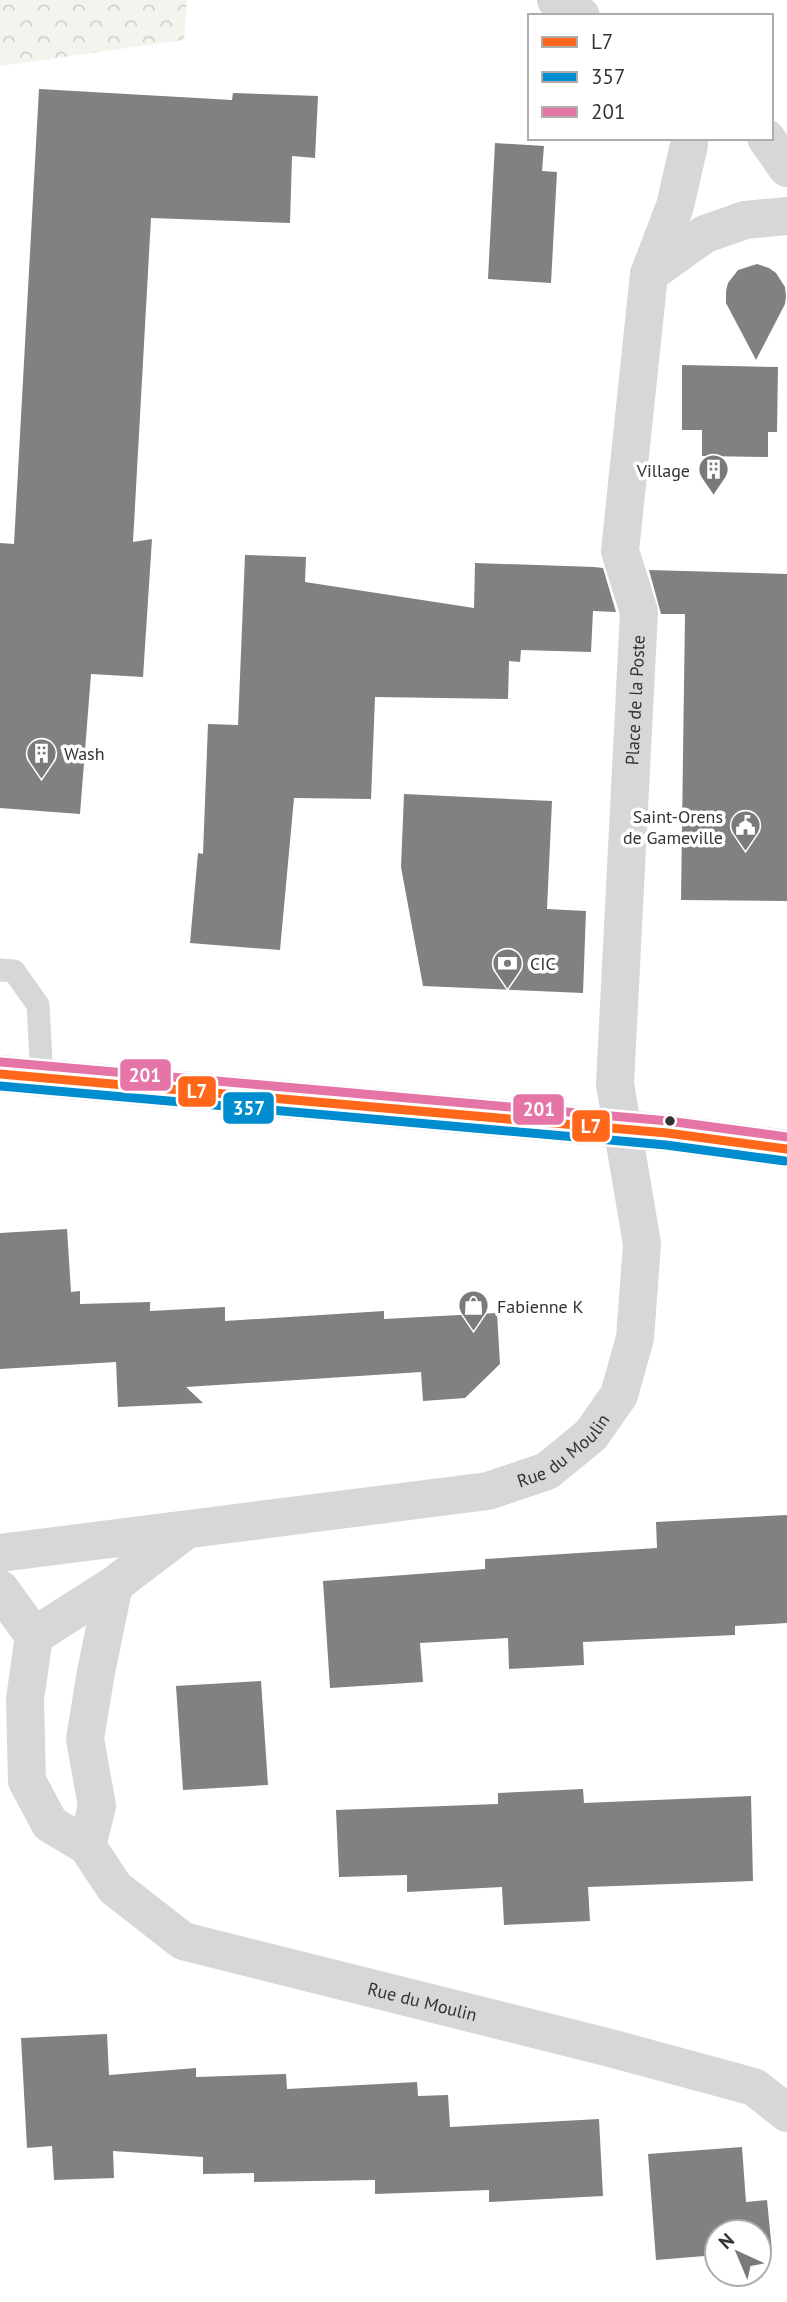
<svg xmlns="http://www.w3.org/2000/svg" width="787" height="2302" viewBox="0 0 787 2302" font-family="'PT Sans',sans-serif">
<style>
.forest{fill:url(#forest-crowns)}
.building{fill:#818181}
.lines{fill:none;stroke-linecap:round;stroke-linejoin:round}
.lane{stroke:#d7d7d7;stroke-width:23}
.street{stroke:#d7d7d7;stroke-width:38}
.primary{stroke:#cacaca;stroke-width:38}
.bus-1-casing{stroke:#fff;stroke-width:14}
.bus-2-casing{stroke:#fff;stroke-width:14}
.bus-3-casing{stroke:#fff;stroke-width:14}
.bus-1{stroke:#ff671b;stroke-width:9}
.bus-2{stroke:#008dcf;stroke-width:9}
.bus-3{stroke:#e675a7;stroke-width:9}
.bus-dot{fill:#333;stroke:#fff;stroke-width:2.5}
.labels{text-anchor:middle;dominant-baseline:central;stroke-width:7;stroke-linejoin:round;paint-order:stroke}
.poi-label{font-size:18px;fill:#333;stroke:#fff;text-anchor:start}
.street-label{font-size:18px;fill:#333;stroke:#fff}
.line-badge{stroke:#fff;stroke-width:2.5}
.badge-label{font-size:19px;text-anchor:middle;font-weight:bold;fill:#fff}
</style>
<defs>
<pattern id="forest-crowns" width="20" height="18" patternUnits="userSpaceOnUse" patternTransform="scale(1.75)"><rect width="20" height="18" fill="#f1f5ed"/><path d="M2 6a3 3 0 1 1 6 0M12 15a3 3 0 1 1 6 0" fill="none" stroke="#cfd2cc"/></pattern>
</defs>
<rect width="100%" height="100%" fill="#fff"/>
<path class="forest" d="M0,0H187L184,40L0,66Z"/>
<g class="building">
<path d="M39,89L232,100L233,93L318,96L315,158L292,156L290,223L151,218L133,542L152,539L143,677L91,674L80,814L0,808V543L14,544Z"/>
<path d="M495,143L544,146L542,171L557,172L551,283L488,279Z"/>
<path d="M757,264L769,268L776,273L785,287L786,296L785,304L756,360L726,303V291L728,283L738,270Z"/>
<path d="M682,365L778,367L777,432H768V457L702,456V430H682Z"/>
<path d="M245,555L306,557L305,582L474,608L475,563L594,567L603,568L616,612L593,611L591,652L521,650L520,662L509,661L508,699L375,697L371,799L294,798L280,950L190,943L198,853L203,854L208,724L238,725Z"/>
<path d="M649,570L787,574V901L681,900L685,614H661Z"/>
<path d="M404,794L552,801L547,909L586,911L583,993L423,986L401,867Z"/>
<path d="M67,1229L71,1292L80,1291V1304L150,1302V1311L225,1307V1321L384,1311V1319L497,1313L500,1364L465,1398L423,1401L421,1372L186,1387L203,1403L118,1407L116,1362L0,1369V1233Z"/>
<path d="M787,1515V1623L735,1626V1635L583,1642L584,1665L509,1669L508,1638L420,1643L423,1682L330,1688L323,1581L485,1569V1559L657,1548L656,1522Z"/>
<path d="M261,1681L268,1785L183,1790L176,1686Z"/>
<path d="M583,1789L584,1803L751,1796L753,1881L588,1887L590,1921L504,1925L502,1887L407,1892V1875L339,1877L336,1810L498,1804V1793Z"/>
<path d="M107,2034L109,2075L196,2068V2077L286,2074L287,2089L417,2082L418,2096L448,2095L450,2127L599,2119L603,2196L489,2202V2190L375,2194V2180L254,2182V2173L203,2174V2157L113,2151L114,2178L54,2180L52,2146L27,2148L21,2038Z"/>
<path d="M742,2147L746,2202L767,2200L772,2251L759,2252V2232H717V2255L656,2260L648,2154Z"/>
</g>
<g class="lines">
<path class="lane" d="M0,970L14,971L38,1005L42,1078"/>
<g class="street">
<path d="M556,0L563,8L581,16"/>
<path d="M766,138L787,168"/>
<path d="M649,274L705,234L745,220L787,216"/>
<path id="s1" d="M0,1553L488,1491L547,1471L591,1435L619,1395L635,1338L642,1244L615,1084L639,612L620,551L649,274L675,206L689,145V138"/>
<path id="s2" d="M0,1589L34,1636L25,1699L27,1781L50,1824L87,1846L115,1888L183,1941L614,2049L754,2087L787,2113"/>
<path d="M34,1636L114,1585L185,1531"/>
<path d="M87,1846L97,1806L85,1739L96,1672L114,1585"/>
</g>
<path class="primary" d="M0,1074L667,1133L787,1149"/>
<defs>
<path id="bus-1" d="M0,1074L667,1133L787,1149"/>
<path id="bus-2" d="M0,1086L666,1145L785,1161"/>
<path id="bus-3" d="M1,1062L668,1121L787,1137"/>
</defs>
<use href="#bus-1" class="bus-1-casing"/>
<use href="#bus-2" class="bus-2-casing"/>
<use href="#bus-3" class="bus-3-casing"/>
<use href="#bus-1" class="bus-1"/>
<use href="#bus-2" class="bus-2"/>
<use href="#bus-3" class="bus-3"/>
</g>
<defs>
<symbol id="building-pin" viewBox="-11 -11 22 30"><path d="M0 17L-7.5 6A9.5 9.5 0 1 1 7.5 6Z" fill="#7a7a7a" stroke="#fff"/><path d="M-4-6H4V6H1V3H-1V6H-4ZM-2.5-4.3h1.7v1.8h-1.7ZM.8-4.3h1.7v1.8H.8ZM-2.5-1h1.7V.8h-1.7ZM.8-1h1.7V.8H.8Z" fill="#fff"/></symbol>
<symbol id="civic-pin" viewBox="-11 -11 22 30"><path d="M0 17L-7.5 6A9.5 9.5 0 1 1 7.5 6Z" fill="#7a7a7a" stroke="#fff"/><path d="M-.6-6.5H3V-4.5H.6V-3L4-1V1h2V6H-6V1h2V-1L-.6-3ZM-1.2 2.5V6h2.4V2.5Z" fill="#fff"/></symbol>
<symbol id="bank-pin" viewBox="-11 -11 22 30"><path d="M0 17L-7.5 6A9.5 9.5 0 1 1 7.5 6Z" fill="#7a7a7a" stroke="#fff"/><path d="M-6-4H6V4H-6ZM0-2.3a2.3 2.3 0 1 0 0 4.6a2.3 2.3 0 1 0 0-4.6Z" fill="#fff"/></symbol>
<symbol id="shop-pin" viewBox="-11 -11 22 30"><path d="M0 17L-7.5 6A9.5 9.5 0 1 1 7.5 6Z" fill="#7a7a7a" stroke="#fff"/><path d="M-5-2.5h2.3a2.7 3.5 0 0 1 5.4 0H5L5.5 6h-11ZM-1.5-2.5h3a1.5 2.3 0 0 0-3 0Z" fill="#fff"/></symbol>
</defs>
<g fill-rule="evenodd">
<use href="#building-pin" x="696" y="452" width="35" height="47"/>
<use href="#building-pin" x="24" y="736" width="35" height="47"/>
<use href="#civic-pin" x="728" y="808" width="35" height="47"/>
<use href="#bank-pin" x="490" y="946" width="35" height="47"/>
<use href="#shop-pin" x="456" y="1288" width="35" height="47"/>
</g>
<circle class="bus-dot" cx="670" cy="1121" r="6"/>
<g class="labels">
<g class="poi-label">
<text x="690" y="470" text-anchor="end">Village</text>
<text x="64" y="753">Wash</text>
<text x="723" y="816" text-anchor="end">Saint-Orens<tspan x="723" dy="21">de Gameville</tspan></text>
<text x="530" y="963">CIC</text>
<text x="497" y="1306">Fabienne K</text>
</g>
<g class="street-label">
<text stroke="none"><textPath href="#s1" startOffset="1360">Place de la Poste</textPath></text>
<text stroke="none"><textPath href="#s1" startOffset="579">Rue du Moulin</textPath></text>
<text stroke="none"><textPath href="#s2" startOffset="679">Rue du Moulin</textPath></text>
</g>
</g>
<g class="line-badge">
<rect x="119" y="1058" width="53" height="34" rx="7" fill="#e675a7"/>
<rect x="177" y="1075" width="40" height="33" rx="7" fill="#ff671b"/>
<rect x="222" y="1091" width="53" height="34" rx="7" fill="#008dcf"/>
<rect x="512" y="1093" width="53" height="33" rx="7" fill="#e675a7"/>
<rect x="571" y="1109" width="40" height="34" rx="7" fill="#ff671b"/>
</g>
<g class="badge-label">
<text x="145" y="1082">201</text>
<text x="197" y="1098">L7</text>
<text x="249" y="1115">357</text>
<text x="539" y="1116">201</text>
<text x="591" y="1133">L7</text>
</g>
<rect x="528" y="14" width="245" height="126" fill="#ffffff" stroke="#adadad" stroke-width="2"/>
<rect x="542" y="37" width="35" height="10" fill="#ff671b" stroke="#adadad" stroke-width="2"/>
<text x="591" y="49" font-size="21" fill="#333333">L7</text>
<rect x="542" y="72" width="35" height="10" fill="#008dcf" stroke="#adadad" stroke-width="2"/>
<text x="591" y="84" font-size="21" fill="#333333">357</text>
<rect x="542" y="107" width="35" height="10" fill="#e675a7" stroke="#adadad" stroke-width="2"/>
<text x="591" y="119" font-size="21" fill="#333333">201</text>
<g transform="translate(738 2253) rotate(316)"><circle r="33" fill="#ffffff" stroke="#adadad" stroke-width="2"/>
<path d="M0-5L12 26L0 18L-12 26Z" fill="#7a7a7a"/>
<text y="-10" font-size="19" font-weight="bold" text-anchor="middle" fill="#333333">N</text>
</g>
</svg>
